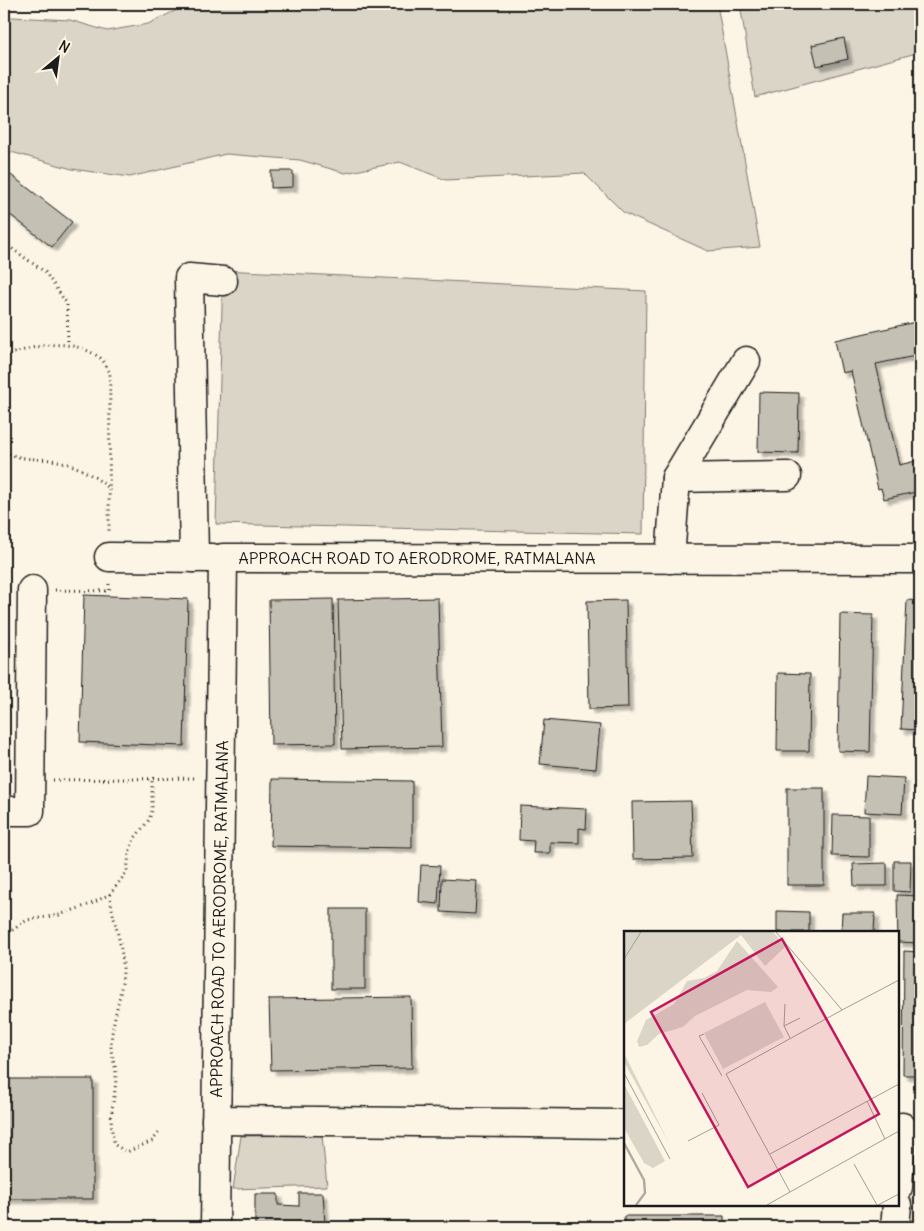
<svg xmlns="http://www.w3.org/2000/svg" width="924" height="1231" viewBox="0 0 924 1231" font-family="Delius,sans-serif">
<style>
.green{fill:#dbd5c8;stroke:#7c7872}
.building{fill:#c4c0b3;stroke:#1c1c1c;filter:url(#shadow)}
.lines{fill:none;stroke-linecap:round;stroke-linejoin:round}
.minor-casing{stroke:#1c1c1c;stroke-width:31}
.major-casing{stroke:#1c1c1c;stroke-width:31}
.path{stroke:#1c1c1c;stroke-width:3;stroke-dasharray:1 4;stroke-linecap:butt}
.minor{stroke:#fcf5e5;stroke-width:28}
.major{stroke:#fcf5e5;stroke-width:28}
.labels{text-anchor:middle;dominant-baseline:central;stroke-width:5;stroke-linejoin:round;paint-order:stroke}
.street-label{font-size:16px;fill:#1c1c1c;stroke:#fcf5e5}
.inset-river{fill:none;stroke:#b0aba1;stroke-width:2.5}
.inset-road{fill:none;stroke:#a29e95;stroke-width:1}
.view{fill:#c2185b;fill-opacity:0.15;stroke:#c2185b;stroke-width:2.5}
.inset-edge{fill:none;stroke:#1c1c1c;stroke-width:2.5}
</style>
<defs>
<filter id="shadow"><feDropShadow dx="4.5" dy="4.5" stdDeviation="1" flood-color="#0004"/></filter>
</defs>
<rect width="100%" height="100%" fill="#fcf5e5"/>
<filter id="ink" filterUnits="userSpaceOnUse"><feTurbulence type="fractalNoise" baseFrequency=".02" numOctaves="2"/><feDisplacementMap in="SourceGraphic" scale="10" xChannelSelector="R" yChannelSelector="G"/><feConvolveMatrix kernelMatrix="1 2 1 2 8 2 1 2 1" color-interpolation-filters="sRGB"/></filter>
<g filter="url(#ink)">
<g class="green">
<path d="M189,4H717L760,247L708,251L624,213L584,173L446,180L400,162L345,173L300,160L226,154L130,177L72,169L4,150V19L12,17L70,20L107,31L148,24Z"/>
<path d="M740,4H915L920,27V52L755,97Z"/>
<path d="M223,270L646,291L643,534L216,524Z"/>
<path d="M322,1135L327,1186L233,1189L241,1136Z"/>
</g>
<g class="building">
<path d="M844,38L848,59L817,66L812,45Z"/>
<path d="M271,171H293V187L271,188Z"/>
<path d="M7,172L72,222L52,247L4,210V176Z"/>
<path d="M920,321V355L876,364L899,465L920,460V491L884,499L881,488L878,489L851,371L842,373L835,340Z"/>
<path d="M759,392L799,393L798,453L758,452Z"/>
<path d="M84,595L188,599L184,746L80,742Z"/>
<path d="M438,598L442,747L342,749L338,600Z"/>
<path d="M333,599L335,744L271,745L269,600Z"/>
<path d="M626,600L628,708L589,709L587,601Z"/>
<path d="M907,600L920,601V730L901,729Z"/>
<path d="M840,614L873,615L870,752L838,751Z"/>
<path d="M778,673L810,674L809,751H777Z"/>
<path d="M544,720L600,725L596,769L540,764Z"/>
<path d="M866,776L904,778L902,814L864,812Z"/>
<path d="M272,779L412,781V848L271,846Z"/>
<rect x="787" y="788" width="37" height="97"/>
<path d="M691,801L693,858L633,859L632,802Z"/>
<path d="M520,806L587,809L586,829L579,828V843L550,842V853H533L534,841L519,840Z"/>
<path d="M833,815L869,816V857L832,856Z"/>
<path d="M919,860H920V889H917Z"/>
<path d="M894,861H911L910,892L894,891Z"/>
<path d="M887,863V886H854L853,864Z"/>
<path d="M421,865L440,866L438,904L419,902Z"/>
<path d="M442,879L477,881L475,914L441,912Z"/>
<path d="M897,895L920,896V943L898,942Z"/>
<rect x="331" y="909" width="34" height="80"/>
<path d="M777,911L809,912V932H777Z"/>
<path d="M842,913H875L874,932H841Z"/>
<path d="M904,951L920,952V1075H903Z"/>
<path d="M411,997L412,1068L271,1070L269,999Z"/>
<rect x="4" y="1079" width="89" height="120"/>
<path d="M299,1193H323L325,1225L255,1227V1194H278V1205L299,1206Z"/>
<path d="M624,1216H724V1227H602H625Z"/>
</g>
<g class="lines">
<defs>
<g id="minor">
<path d="M676,478L787,476"/>
<path d="M109,557L212,558"/>
<path d="M194,558L189,278L223,281"/>
<path d="M670,559L676,478L746,361"/>
<path d="M4,811H30L32,590"/>
<path d="M216,1120L625,1124"/>
<path d="M898,1187L902,1127"/>
<path d="M895,1227L897,1205"/>
</g>
<path id="major" d="M215,1227L223,558L920,559"/>
</defs>
<use href="#minor" class="minor-casing"/>
<use href="#major" class="major-casing"/>
<g class="path">
<path d="M4,243L45,272L67,304L68,345"/>
<path d="M4,356C36,346 67,336 99,357C104,360 107,368 110,373L109,532"/>
<path d="M4,452C29,463 43,456 65,463C82,468 95,477 109,488"/>
<path d="M55,590L109,591V581"/>
<path d="M53,780L197,778"/>
<path d="M110,894C112,920 124,946 123,972C122,997 111,1022 111,1048C111,1056 116,1065 116,1074C116,1103 106,1113 115,1145L127,1152L152,1141L161,1131"/>
<path d="M4,936L27,920L59,915L91,904L110,894L127,872L129,853L134,839L149,820L152,811V779"/>
</g>
<use href="#minor" class="minor"/>
<use href="#major" class="major"/>
</g>
</g>
<g class="labels">
<g class="street-label">
<text x="417" y="558">APPROACH ROAD TO AERODROME, RATMALANA</text>
<text transform="translate(219 919) rotate(-89)">APPROACH ROAD TO AERODROME, RATMALANA</text>
</g>
</g>
<g transform="translate(624 931)">
<rect width="275" height="275" fill="#fcf5e5"/>
<path d="M0,1H149L162,15L141,35L117,4L0,93ZM113,10L154,56L147,61L123,59L71,85L59,96L35,103L23,114L15,116L13,110L22,89L50,73L63,50L80,47L93,40ZM141,71L160,106L99,138L80,102ZM0,122L45,212L0,131ZM0,153L41,230L29,237L20,232L0,197Z" fill="#dbd5c8"/>
<path class="inset-river" d="M0,212L20,249L21,262L12,274"/>
<path class="inset-road" d="M0,28L17,1M161,73L160,95L166,107M218,79L275,49M160,95L176,87M80,103L75,105L98,145M0,142L46,228M243,170L261,208M64,210L95,194L78,162M146,223L275,153M230,233L253,274M166,261L275,200M143,274L166,261L102,143L218,79L152,1M254,274L275,263"/>
<path class="view" d="M158,8L255,183L124,256L27,81Z"/>
<rect width="275" height="275" class="inset-edge"/>
</g>
<rect width="924" height="1231" fill="none" stroke="#fcf5e5" stroke-width="20"/>
<rect x="10" y="10" width="904" height="1211" fill="none" stroke="#1c1c1c" stroke-width="2" filter="url(#ink)"/>
<g transform="translate(58 58) rotate(29)" stroke="#fcf5e5" stroke-width="4" paint-order="stroke">
<path d="M0-4L9 19L0 12L-9 19Z" fill="#1c1c1c"/>
<text y="-8" font-size="14" font-weight="bold" text-anchor="middle" fill="#1c1c1c">N</text>
</g>
</svg>
